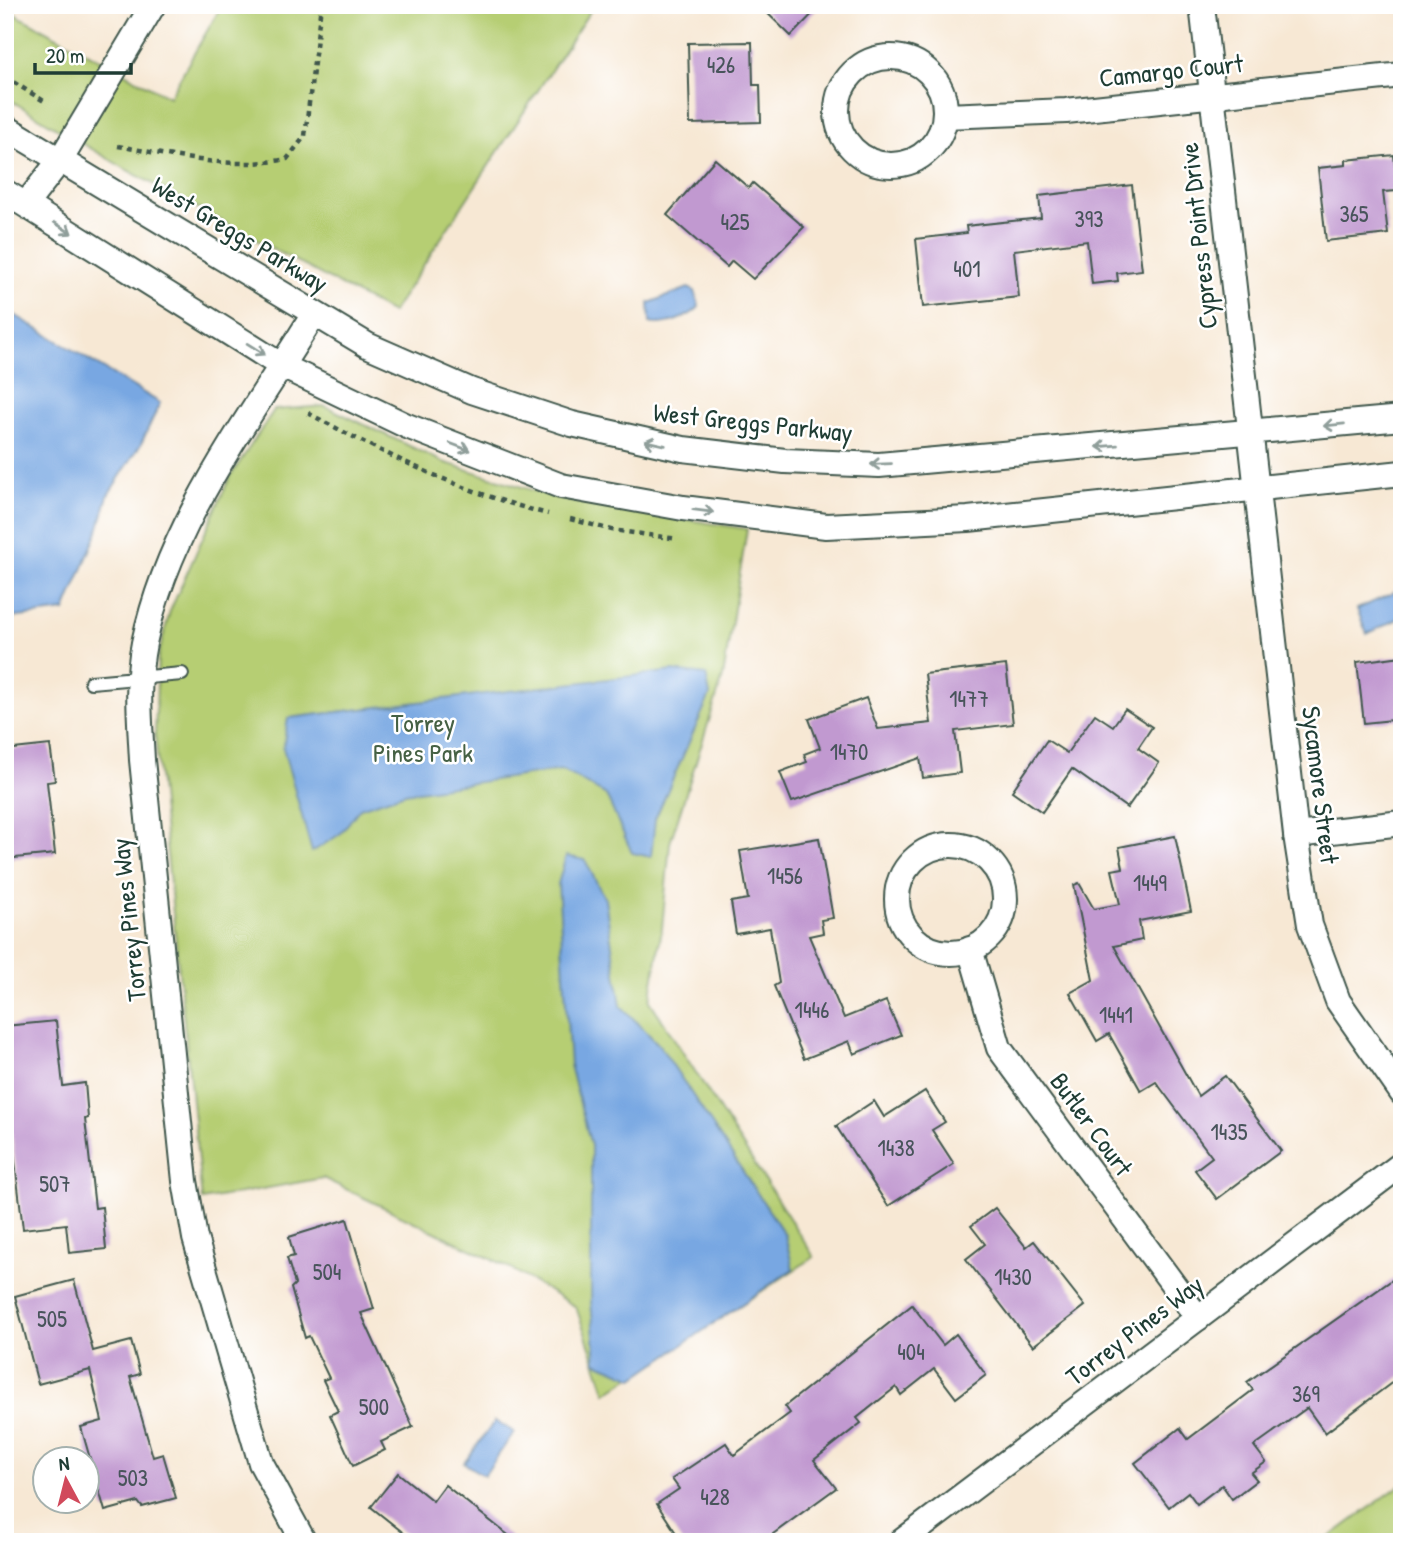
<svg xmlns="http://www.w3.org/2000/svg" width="1407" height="1547" viewBox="0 0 1407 1547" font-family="'Patrick Hand',sans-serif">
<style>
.green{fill:#b6ce73;stroke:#6a8654;stroke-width:2}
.water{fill:#78a7e2;stroke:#4c728b;stroke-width:2}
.building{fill:#c199d0}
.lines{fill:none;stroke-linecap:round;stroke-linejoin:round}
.service-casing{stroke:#3f574c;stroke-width:16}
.minor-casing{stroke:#3f574c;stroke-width:28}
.path{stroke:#3f574c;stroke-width:4.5;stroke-dasharray:5 5;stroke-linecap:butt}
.service{stroke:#fff;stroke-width:12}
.minor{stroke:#fff;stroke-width:24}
.oneway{stroke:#8f9e9a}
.labels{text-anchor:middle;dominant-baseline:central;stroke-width:5;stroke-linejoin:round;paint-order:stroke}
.number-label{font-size:23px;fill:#48545b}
.street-label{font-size:26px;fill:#1f3d34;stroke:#fff}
.park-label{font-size:26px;fill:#456144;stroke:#fff}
</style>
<rect width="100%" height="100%" fill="#fff"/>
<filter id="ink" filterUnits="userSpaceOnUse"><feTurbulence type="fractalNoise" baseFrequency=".0143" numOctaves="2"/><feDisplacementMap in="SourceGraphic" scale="14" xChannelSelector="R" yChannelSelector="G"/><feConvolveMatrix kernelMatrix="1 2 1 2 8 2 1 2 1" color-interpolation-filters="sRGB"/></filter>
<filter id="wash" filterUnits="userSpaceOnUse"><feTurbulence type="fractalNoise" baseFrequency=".00686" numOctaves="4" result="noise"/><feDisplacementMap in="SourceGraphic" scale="28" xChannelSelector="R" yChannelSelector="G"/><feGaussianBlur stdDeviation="1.57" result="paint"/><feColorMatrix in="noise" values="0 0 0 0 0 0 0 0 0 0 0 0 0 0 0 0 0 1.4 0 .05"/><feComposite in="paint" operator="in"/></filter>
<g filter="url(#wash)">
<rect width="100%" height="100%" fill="#f7e8d4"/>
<g class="green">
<path d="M222,5H594L392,313L127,170L5,97V9L169,97Z"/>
<path d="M325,406L443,462L563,500L747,529L723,677L670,843L662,928L650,1001L814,1257L606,1393L576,1307L506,1266L323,1178L202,1200L155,735L158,657L170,611L230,477L274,410Z"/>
<path d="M1402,1484V1542H1323Z"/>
</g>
<g class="water">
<path d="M688,288L695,291L699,307C690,317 664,327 650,323L649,303Z"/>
<path d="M5,309L160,403L141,444L108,495L98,531L65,611L11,618L5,617Z"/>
<path d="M1402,589V617L1367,634L1357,609Z"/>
<path d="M673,671L706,675L710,695L655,819L651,857L632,853L606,795L562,770L405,793L360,808L340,834L312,852L283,748L288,718Z"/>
<path d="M566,856L585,860L605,899L621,1006L660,1046L785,1235L793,1269L634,1378L596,1362L591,1301V1146L570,1065L558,884Z"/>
<path d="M495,1421L514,1432L484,1476L464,1463Z"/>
</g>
<g id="blocks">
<g class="building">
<path d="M759,5H821L791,36Z"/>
<path d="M752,42L753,85H760L761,122L690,124L688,43Z"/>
<path d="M1394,155L1397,191L1383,192L1388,234L1326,241L1318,168L1346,165V160Z"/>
<path d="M715,159L749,188L753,183L804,227L753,279L732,261L727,267L667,215Z"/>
<path d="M1132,185L1142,270L1117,273L1118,281L1092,284L1087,241L1014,250L1019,297L923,307L916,239L967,233L966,226L1041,218L1039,196Z"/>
<path d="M1402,656V719L1364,723L1357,662Z"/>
<path d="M1006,665L1013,724L955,731L960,773L923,778L920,758L792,802L780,772L807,762L804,754L820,748L809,719L866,698L878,729L931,723L925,674Z"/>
<path d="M1125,709L1152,727L1138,748L1159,763L1127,808L1072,769L1042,812L1012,791L1047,740L1067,753L1095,714L1113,726Z"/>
<path d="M50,745L55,781L47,782L55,854L5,859V750Z"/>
<path d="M1175,836L1191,911L1139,921L1142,940L1114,946L1198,1096L1225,1076L1281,1151L1217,1199L1195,1170L1212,1157L1156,1082L1141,1091L1109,1034L1097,1041L1070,993L1093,980L1074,885L1079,883L1094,909L1120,904L1112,870L1123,868L1119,847Z"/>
<path d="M819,838L833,918L821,920L823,933L809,936L844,1018L886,1001L901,1035L854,1054L849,1041L804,1059L774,986L779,983L770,928L736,934L731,902L748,899L740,851Z"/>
<path d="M56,1021L63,1086L85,1083L88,1118L85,1119L95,1208L102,1207L106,1249L69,1253L66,1224L23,1229L5,1078V1026Z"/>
<path d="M925,1091L945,1122L932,1130L954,1164L888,1206L836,1126L874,1101L884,1117Z"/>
<path d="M995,1208L1026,1247L1034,1241L1085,1306L1033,1346L966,1259L985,1244L971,1226Z"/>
<path d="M347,1219L374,1309L361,1313L413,1427L381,1442L385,1450L353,1466L330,1415L338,1411L323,1380L329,1378L309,1336L305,1338L291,1288L295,1284L287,1258L294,1256L289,1237Z"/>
<path d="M1402,1273V1375L1325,1433L1307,1408L1254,1446L1266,1462L1251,1473L1257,1480L1232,1499L1222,1485L1197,1504L1188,1492L1169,1507L1135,1463L1180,1428L1188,1439L1253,1390L1247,1382Z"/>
<path d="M74,1280L93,1351L131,1341L140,1374L130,1377L153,1457L163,1454L176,1498L142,1507L138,1502L105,1511L81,1427L102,1421L90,1370L38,1384L15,1296Z"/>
<path d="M912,1305L943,1345L956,1334L986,1375L956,1398L934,1369L901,1395L896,1387L857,1418L861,1423L814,1460L836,1488L762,1542H682L657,1504L679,1489L672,1479L726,1443L734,1455L790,1413L785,1406Z"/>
<path d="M398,1473L433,1501L445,1485L517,1542H415L371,1507Z"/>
</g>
</g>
</g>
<g filter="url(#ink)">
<use href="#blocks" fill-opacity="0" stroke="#3f574c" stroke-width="2"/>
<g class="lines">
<defs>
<path id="service" d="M91,682L182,674"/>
<g id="minor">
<path d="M1202,5L1296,835L1310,925L1338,1001L1402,1093"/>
<circle cx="891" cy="111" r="54"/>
<path d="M945,116L1066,111L1402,75"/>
<path d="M5,127L367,345L472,391L572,424L683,449L785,461L879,465L1402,418"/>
<path d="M5,192L282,366L407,426L561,486L683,508L826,526L968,519L1402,473"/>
<path d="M26,204L61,159L153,5"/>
<path d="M1296,835L1402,823"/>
<circle cx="951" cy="899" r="54"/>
<path d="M970,949L999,1048L1198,1318"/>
<path d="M304,1542L261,1463L195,1238L185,1181L142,760C140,721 136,682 144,643C170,520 250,419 314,314"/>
<path d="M901,1542L1402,1164"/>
</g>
</defs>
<use href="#service" class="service-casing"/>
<use href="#minor" class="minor-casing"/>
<g class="path">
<path d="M5,77L44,101"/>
<path d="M118,146C174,156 230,170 287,159L305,136L321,5"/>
<path d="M308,413C384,454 464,493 548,514"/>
<path d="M570,519L612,530L678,539"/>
</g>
<use href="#service" class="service"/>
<use href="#minor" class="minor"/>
</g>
<defs><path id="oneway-shaft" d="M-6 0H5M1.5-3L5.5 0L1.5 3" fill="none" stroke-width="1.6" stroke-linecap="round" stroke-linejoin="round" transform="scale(1.75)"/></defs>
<g class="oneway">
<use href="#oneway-shaft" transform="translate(63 228) rotate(33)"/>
<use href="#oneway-shaft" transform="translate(256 349) rotate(32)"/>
<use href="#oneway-shaft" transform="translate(1334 425) rotate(174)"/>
<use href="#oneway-shaft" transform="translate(655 443) rotate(-167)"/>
<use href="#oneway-shaft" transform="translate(1107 446) rotate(175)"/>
<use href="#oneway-shaft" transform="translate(460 447) rotate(21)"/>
<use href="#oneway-shaft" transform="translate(881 464) rotate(178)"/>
<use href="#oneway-shaft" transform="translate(703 511) rotate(7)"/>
</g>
</g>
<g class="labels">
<g class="number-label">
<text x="721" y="64">426</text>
<text x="1354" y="213">365</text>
<text x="1089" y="218">393</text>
<text x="735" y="221">425</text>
<text x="967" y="268">401</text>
<text x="969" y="698">1477</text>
<text x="849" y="751">1470</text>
<text x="785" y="875">1456</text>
<text x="1150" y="882">1449</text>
<text x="812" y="1009">1446</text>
<text x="1116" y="1014">1441</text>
<text x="1229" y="1131">1435</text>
<text x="896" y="1147">1438</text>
<text x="55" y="1183">507</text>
<text x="327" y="1271">504</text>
<text x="1013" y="1276">1430</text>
<text x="52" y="1318">505</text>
<text x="911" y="1351">404</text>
<text x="1306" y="1393">369</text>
<text x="374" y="1406">500</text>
<text x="133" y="1477">503</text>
<text x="715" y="1496">428</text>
</g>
<g class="street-label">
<text transform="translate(1171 70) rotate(-6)">Camargo Court</text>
<text transform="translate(240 234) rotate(31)">West Greggs Parkway</text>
<text transform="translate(1198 236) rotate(-96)">Cypress Point Drive</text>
<text transform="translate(753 422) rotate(6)">West Greggs Parkway</text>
<text transform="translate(1321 785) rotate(83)">Sycamore Street</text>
<text transform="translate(128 920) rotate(-96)">Torrey Pines Way</text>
<text transform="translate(1092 1124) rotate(54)">Butler Court</text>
<text transform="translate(1134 1330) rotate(-37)">Torrey Pines Way</text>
</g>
<g class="park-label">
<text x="423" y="722">Torrey<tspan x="423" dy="30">Pines Park</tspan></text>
</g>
</g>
<rect width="1407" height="1547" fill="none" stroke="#fff" stroke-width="28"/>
<g transform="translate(66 1480) rotate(353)"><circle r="33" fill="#ffffff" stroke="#a5b1ae" stroke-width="2"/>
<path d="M0-5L12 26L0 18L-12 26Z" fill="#d1495b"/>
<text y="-10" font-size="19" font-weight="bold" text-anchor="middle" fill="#1f3d34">N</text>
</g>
<path d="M35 63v10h96v-10" fill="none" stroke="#1f3d34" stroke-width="3.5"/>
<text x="46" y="63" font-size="21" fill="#1f3d34" stroke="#ffffff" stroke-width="5" paint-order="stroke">20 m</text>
</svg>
